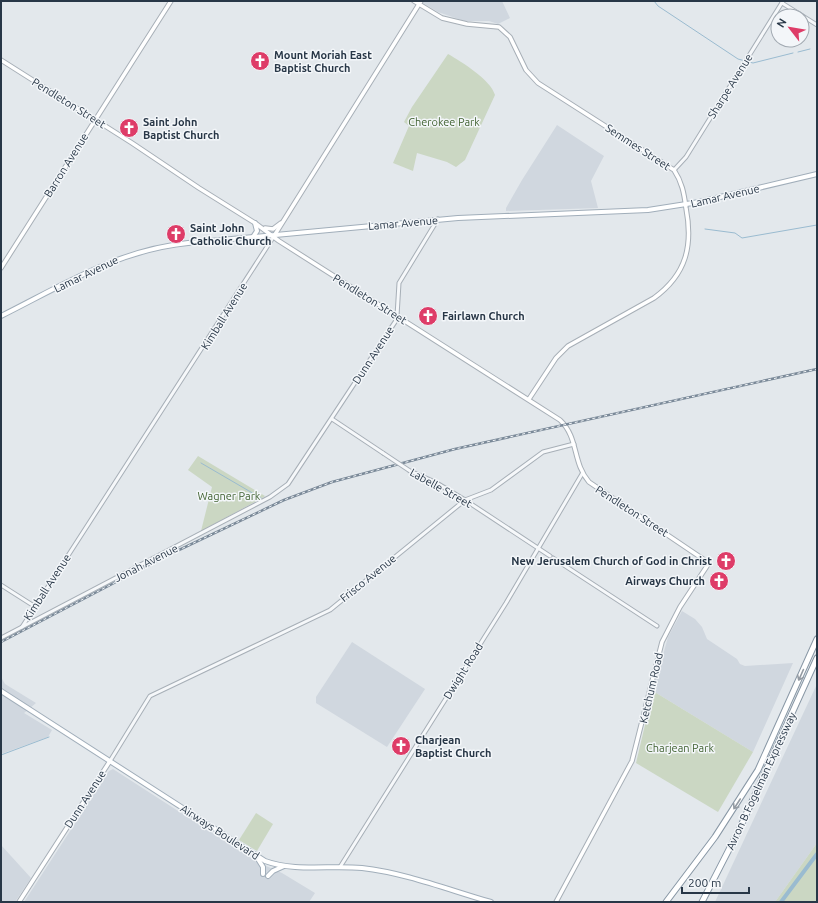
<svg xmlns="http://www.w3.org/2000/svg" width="818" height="903" viewBox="0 0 818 903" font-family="Ubuntu,sans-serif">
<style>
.built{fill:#d0d7df}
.green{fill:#cbd7c3}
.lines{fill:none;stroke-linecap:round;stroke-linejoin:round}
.stream{stroke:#9abbd0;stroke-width:1}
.river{stroke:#9abbd0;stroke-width:4}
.tertiary-casing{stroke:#a7afb7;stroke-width:5}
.secondary-casing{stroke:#a7afb7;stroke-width:5.5}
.primary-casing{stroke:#a1aeba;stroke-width:6}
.motorway-casing{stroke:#8897a5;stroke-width:7}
.tertiary{stroke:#f6f8fa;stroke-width:3}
.secondary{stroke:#fff;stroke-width:3.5}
.primary{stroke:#fff;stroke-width:4}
.motorway{stroke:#fff;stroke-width:5}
.rail-casing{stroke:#7a8998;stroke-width:2.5}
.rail{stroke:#f3f6f9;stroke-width:1;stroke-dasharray:3;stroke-linecap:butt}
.tertiary-bridge-casing{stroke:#a7afb7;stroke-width:5;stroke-linecap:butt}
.tertiary-bridge{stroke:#f6f8fa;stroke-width:3}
.oneway{stroke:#949ba3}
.labels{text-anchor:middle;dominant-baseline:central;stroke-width:3;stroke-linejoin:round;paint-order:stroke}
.poi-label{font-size:11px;font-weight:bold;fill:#283747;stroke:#f3f6f9;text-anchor:start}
.street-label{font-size:11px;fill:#283747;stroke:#f3f6f9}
.park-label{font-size:11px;fill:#436434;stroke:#f3f6f9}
</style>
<rect width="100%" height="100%" fill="#e3e8ec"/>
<g class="built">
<path d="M424,1H502L510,18L498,24L489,21H464L438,12L423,3Z"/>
<path d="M557,125L604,156L591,181L598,208L506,211V208L522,180Z"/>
<path d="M682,611L695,619L702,627L707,639L737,659L740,664L745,666L793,663L753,752L653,691L668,637Z"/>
<path d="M352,642L425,689L387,747L316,703V697Z"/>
<path d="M1,677L5,684L36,703L24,713L52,730L48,737L1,754Z"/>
<path d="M817,684V843L775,902H715Z"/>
<path d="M113,769L257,862L282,873L315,893L309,902H24L109,771Z"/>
<path d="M1,845L31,878L15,902H1Z"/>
</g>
<g class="green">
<path d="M448,54C462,62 491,80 495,95L465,160L456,167L447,162L417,153L413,171L393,163L409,126L404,122L412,107Z"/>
<path d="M198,456L265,496L264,497L201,531L212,487L188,470Z"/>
<path d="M653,691L753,752L718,812L636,763Z"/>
<path d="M256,813L273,824L257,851L239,840Z"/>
<path d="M817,843V902H775Z"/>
</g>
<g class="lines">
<g class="stream">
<path d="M654,1L658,6L738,59L753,63L793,53"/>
<path d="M798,52L810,49"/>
<path d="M705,229L735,233L742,238L817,225"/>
<path d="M201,463L261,498"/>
<path d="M1,755L49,737"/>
</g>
<path class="river" d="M781,902L817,854"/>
<defs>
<g id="tertiary">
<path d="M782,3L817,25"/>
<path d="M674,170L686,157L783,1"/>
<path d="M332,419L383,453"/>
<path d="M410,471L435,482L465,500L550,556"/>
<path d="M553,558L657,626"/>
<path d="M1,585L34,606"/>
<path d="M22,627L274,236"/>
<path d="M1,638L270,497L288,484L395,322L397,316L399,283L438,219"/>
<path d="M110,761L150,696L330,610L465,500L491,490L543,452L574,444"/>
<path d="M340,867L506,603L582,474"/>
</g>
<g id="secondary">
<path d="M414,1L442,18L467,24L499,27L510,37L526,70L538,83L674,170C682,182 684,193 686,208C693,245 687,274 654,298L568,346L556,358L529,399"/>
<path d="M1,60L132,143L199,188L255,223L279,241L560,420C579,438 572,462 589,482L709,563L680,607L662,642L632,761L556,902"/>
<path d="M265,228L273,229L281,223"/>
<path d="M274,236L421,1"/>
<path d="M1,268L171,1"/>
<path d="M19,902L110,761"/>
</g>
<g id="primary">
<path d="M253,237L257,231L255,223"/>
<path d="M1,316C63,285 118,250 188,243L458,218L648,210L699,202L817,174"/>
<path d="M1,691L265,861C295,872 330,865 362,868C406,873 449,890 491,902"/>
<path d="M258,859L263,867V874"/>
<path d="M268,876L273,871L284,866"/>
</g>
<g id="motorway">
<path d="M666,902L715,837L758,770L817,639"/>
<path d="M702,902L739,830L817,658"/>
</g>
</defs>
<use href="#tertiary" class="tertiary-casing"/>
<use href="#secondary" class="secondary-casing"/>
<use href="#primary" class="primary-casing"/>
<use href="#motorway" class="motorway-casing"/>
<use href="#tertiary" class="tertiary"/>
<use href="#secondary" class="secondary"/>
<use href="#primary" class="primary"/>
<use href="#motorway" class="motorway"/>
<defs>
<path id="rail" d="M1,642L160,559L284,500L332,482L455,449L817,369"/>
</defs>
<use href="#rail" class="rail-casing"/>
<use href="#rail" class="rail"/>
<defs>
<path id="tertiary-bridge" d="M383,453L410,471"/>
</defs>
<use href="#tertiary-bridge" class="tertiary-bridge-casing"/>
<use href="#tertiary-bridge" class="tertiary-bridge"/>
</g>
<defs><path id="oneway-shaft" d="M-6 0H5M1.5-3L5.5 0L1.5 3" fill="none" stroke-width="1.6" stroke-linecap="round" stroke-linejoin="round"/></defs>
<g class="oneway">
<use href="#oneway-shaft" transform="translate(801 675) rotate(114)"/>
<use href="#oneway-shaft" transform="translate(737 804) rotate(123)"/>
</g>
<defs>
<symbol id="church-disc" viewBox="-11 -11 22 22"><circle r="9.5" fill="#de3c68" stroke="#f3f6f9"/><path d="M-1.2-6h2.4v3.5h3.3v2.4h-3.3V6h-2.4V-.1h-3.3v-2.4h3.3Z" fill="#fff"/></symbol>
</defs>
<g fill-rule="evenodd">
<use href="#church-disc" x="249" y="50" width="22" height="22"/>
<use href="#church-disc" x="118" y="117" width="22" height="22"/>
<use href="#church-disc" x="165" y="223" width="22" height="22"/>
<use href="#church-disc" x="417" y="305" width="22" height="22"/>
<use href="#church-disc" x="715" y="550" width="22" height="22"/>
<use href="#church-disc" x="708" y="570" width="22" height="22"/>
<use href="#church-disc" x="390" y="735" width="22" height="22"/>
</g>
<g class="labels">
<g class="poi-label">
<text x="274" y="55">Mount Moriah East<tspan x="274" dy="13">Baptist Church</tspan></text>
<text x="143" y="122">Saint John<tspan x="143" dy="13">Baptist Church</tspan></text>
<text x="190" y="228">Saint John<tspan x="190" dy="13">Catholic Church</tspan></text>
<text x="442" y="316">Fairlawn Church</text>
<text x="712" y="561" text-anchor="end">New Jerusalem Church of God in Christ</text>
<text x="705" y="581" text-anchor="end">Airways Church</text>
<text x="415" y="740">Charjean<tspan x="415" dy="13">Baptist Church</tspan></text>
</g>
<g class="street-label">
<text transform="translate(730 86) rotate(-58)">Sharpe Avenue</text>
<text transform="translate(69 103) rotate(32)">Pendleton Street</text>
<text transform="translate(638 147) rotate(33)">Semmes Street</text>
<text transform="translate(66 165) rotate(-58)">Barron Avenue</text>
<text transform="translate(725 196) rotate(-13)">Lamar Avenue</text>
<text transform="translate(403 223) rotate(-5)">Lamar Avenue</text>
<text transform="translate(86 274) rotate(-26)">Lamar Avenue</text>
<text transform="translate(370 299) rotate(32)">Pendleton Street</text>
<text transform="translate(224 316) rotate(-58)">Kimball Avenue</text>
<text transform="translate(373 355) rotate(-57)">Dunn Avenue</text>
<text transform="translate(441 488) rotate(29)">Labelle Street</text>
<text transform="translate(632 511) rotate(33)">Pendleton Street</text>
<text transform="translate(146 563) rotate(-27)">Jonah Avenue</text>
<text transform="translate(368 578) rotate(-39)">Frisco Avenue</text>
<text transform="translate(47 587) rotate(-57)">Kimball Avenue</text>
<text transform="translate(463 671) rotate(-58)">Dwight Road</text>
<text transform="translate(651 688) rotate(-77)">Ketchum Road</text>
<text transform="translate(761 781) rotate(-65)">Avron B Fogelman Expressway</text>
<text transform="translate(85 799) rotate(-57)">Dunn Avenue</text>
<text transform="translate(220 832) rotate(33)">Airways Boulevard</text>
</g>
<g class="park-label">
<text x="444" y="122">Cherokee Park</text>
<text x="229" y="496">Wagner Park</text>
<text x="680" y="748">Charjean Park</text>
</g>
</g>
<rect width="818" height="903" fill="none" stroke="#283747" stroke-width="4"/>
<g transform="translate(790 28) rotate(301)"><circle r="19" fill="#f3f6f9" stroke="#a2aab2"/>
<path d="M0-3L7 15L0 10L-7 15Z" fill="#de3c68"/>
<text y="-6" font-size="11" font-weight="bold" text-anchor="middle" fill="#283747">N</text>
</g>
<path d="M682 887v6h67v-6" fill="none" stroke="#283747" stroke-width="2"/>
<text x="688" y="887" font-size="12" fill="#283747" stroke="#f3f6f9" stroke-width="3" paint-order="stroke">200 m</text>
</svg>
